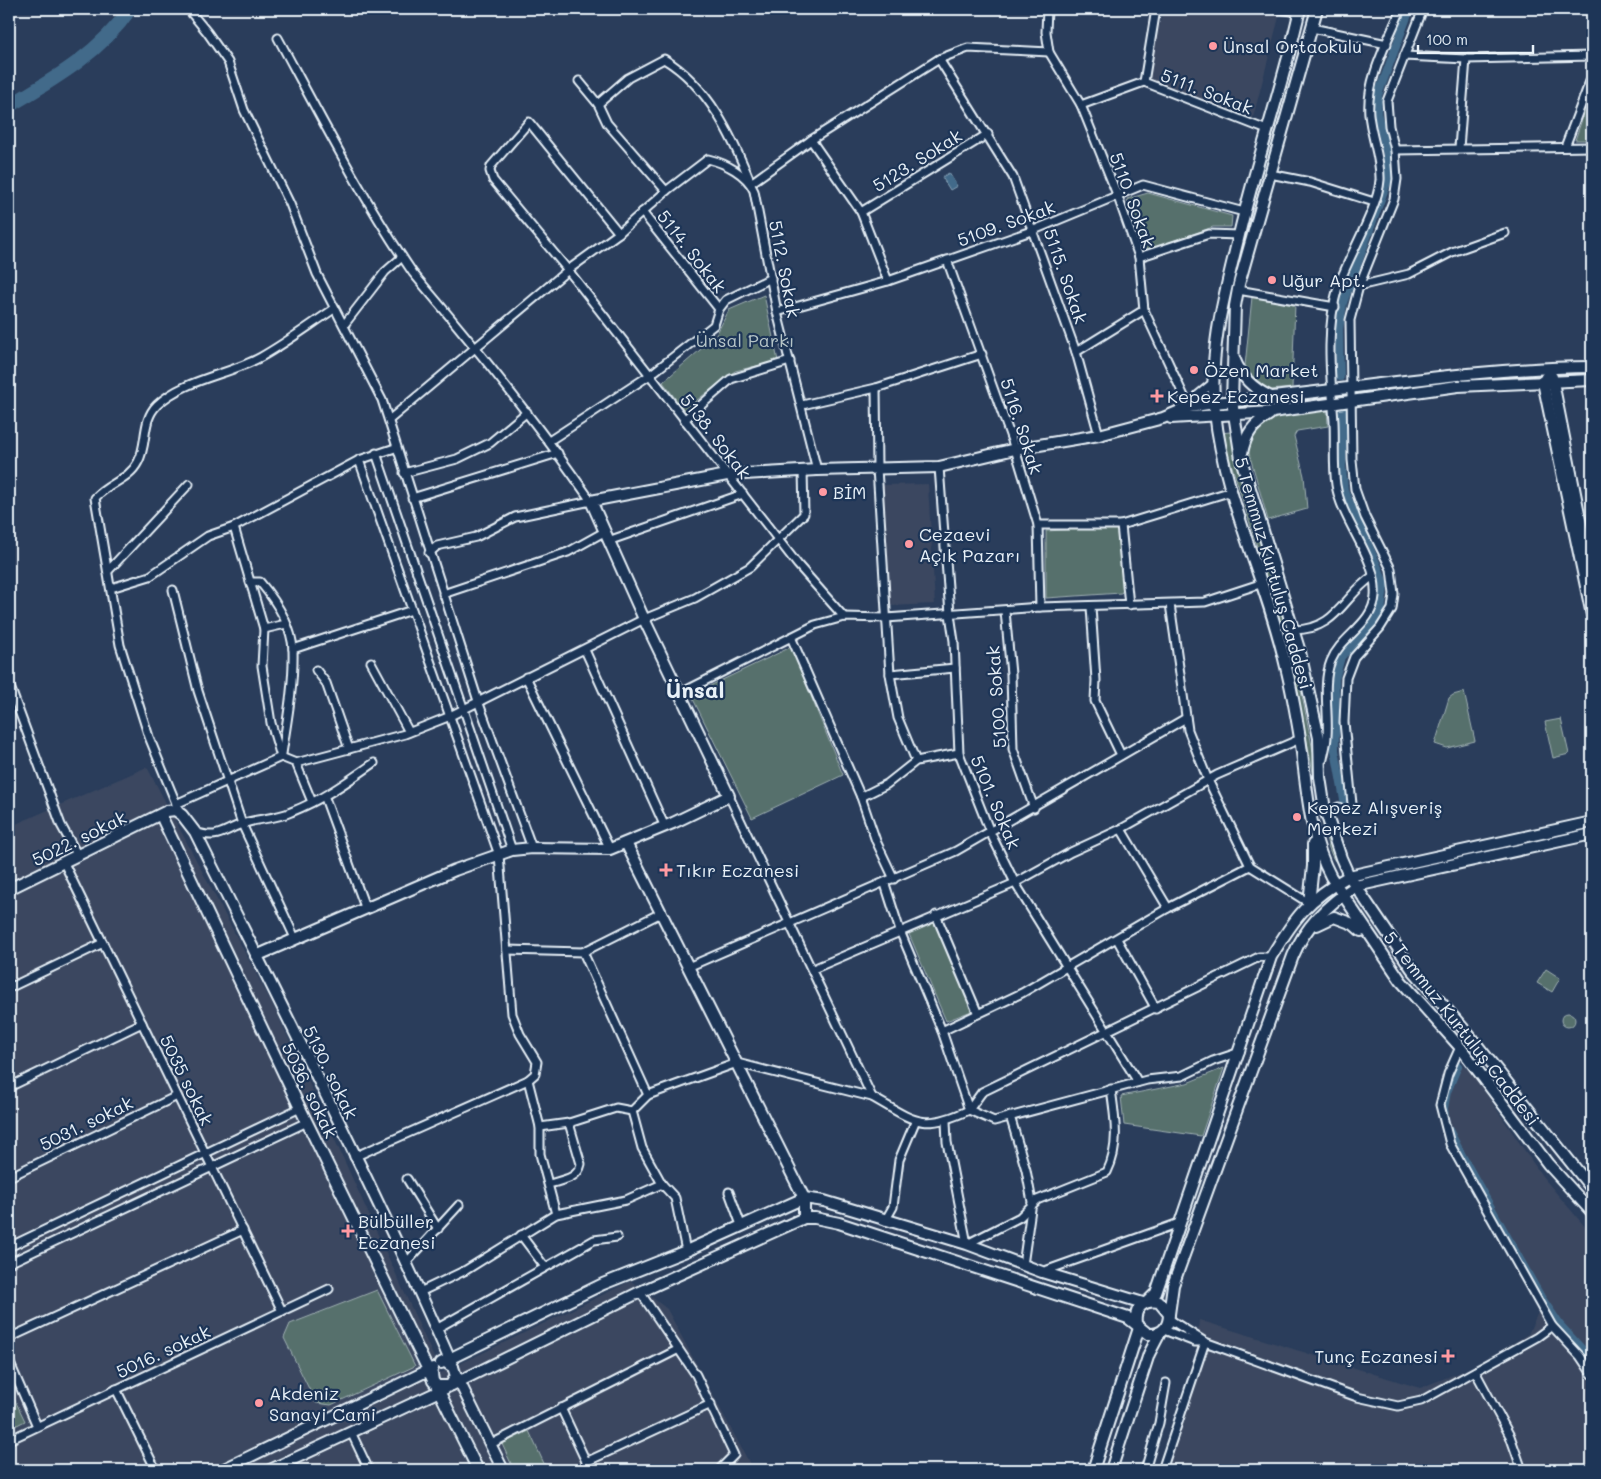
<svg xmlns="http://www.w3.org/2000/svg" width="1601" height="1479" viewBox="0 0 1601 1479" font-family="Mali,sans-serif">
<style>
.built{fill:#3a4760}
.green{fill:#566f6c;stroke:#9fb0b2}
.water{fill:#436b8a;stroke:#85a1b6}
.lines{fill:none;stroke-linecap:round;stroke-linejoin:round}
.canal{stroke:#436b8a;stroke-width:8}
.river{stroke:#436b8a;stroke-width:14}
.street-casing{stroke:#e8f1f8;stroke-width:11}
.secondary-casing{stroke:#e8f1f8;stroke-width:14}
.street{stroke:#1d3557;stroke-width:7}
.secondary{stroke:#1d3557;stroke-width:10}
.poi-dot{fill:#ff9aa2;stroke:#1d3557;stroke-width:2}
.labels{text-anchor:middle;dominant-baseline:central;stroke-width:4.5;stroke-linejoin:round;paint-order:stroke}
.poi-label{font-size:18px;fill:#e8f1f8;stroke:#1d3557;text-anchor:start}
.street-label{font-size:18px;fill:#e8f1f8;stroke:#1d3557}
.park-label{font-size:18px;fill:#b5c4c7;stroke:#1d3557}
.district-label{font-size:22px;font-weight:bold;fill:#e8f1f8;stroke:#1d3557}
</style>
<rect width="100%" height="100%" fill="#2a3d5b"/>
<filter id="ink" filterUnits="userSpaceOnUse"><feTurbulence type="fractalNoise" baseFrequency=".02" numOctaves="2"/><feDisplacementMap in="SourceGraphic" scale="10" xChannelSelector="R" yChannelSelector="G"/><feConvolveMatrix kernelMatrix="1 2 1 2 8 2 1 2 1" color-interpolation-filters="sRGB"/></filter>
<g filter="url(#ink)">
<g class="built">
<path d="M1163,9H1254L1280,13L1253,118L1147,79Z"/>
<path d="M928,484L935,604L890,606L882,485Z"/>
<path d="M147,767L278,1015L441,1373L631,1281L667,1309L751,1466L744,1470H9V827Z"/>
<path d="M1459,1063L1470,1070L1542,1176L1592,1235V1470H1167L1191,1398L1199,1320L1420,1388L1478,1365L1528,1334L1541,1306L1452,1138L1443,1109Z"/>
</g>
<g class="green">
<path d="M1592,89V140H1575L1592,90Z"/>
<path d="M1148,193L1232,216L1231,227H1213L1141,252L1127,199Z"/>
<path d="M764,295L778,361L735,371L684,410L663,382L715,337L729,310Z"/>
<path d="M1252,297L1295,303L1292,388L1269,390L1250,374L1245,366Z"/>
<path d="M1327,408L1328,426L1297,431L1294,436L1304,476L1307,509L1268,520L1247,446C1258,413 1298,413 1327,408Z"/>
<path d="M1230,432L1292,646L1318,776L1339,860L1337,863C1325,855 1315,780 1311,762C1289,650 1257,541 1221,433Z"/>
<path d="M1115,527C1123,534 1123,577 1124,589L1121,593L1046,598V531Z"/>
<path d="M791,647L843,775L752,818L691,695Z"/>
<path d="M1464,692L1475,741L1447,748L1435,744L1449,698L1453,695Z"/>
<path d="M1561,719L1569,754L1553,758L1545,722Z"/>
<path d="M937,922L974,1010L946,1021L909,934Z"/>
<path d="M1546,969L1560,978L1552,992L1537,983Z"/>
<circle cx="1568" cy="1020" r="7"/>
<path d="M1224,1068L1201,1136L1124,1125L1121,1096L1187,1083Z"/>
<path d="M377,1290L415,1366L331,1405L316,1403L284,1338L290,1324Z"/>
<path d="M9,1388L25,1421L9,1429Z"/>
<path d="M529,1431L547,1470H514L502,1444Z"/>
</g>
<path class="water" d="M949,173L957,186L950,190L942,177Z"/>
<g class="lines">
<g class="canal">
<path d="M1340,377L1339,329L1343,303L1388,180L1387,154L1377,113L1378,95L1410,9"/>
<path d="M1343,410L1342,467L1344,490L1380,572L1384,585L1381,612L1370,627L1341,657L1335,679V750L1346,811"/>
<path d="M1458,1066L1447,1092L1444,1108L1446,1124L1464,1159L1541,1297L1560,1325L1592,1360"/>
</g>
<path class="river" d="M9,106C54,79 100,53 130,9"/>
<defs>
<g id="street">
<path d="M188,9L207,32L228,62L244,110L290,204L317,274L382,400L478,701L532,848"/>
<path d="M1047,9L1046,32L1049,52L1081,105L1118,197L1139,257L1144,310L1189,407L1198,395L1214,382"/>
<path d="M1279,9L1299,12"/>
<path d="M1312,28L1387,44"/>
<path d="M278,38C321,118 362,198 413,273C475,346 536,421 591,501L515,517L476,537L437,546L429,553"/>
<path d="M1404,56L1466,59L1592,56"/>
<path d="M939,59L1013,177L1076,352L1099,435"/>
<path d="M579,81L598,104L607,123L666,191"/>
<path d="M1144,82L1156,9"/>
<path d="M598,104L628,78L664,59C709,86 732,137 751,183L811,140L939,59L968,48L1049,52"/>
<path d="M1081,105L1144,82L1267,130"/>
<path d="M811,140L861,212L888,281"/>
<path d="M1565,147L1592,76"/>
<path d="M1459,148L1466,59"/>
<path d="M1395,150L1592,147"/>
<path d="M1270,174L1310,182L1374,202"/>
<path d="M642,212L719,309"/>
<path d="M861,212L988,134"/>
<path d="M619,233L529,122L491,166L490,171L493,180L568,270L798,565L844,617"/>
<path d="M1139,257L1209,234L1239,235"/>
<path d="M947,260L1015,449L1038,525L1040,607"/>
<path d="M1359,286L1409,274L1452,252L1505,233"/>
<path d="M1238,290L1335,307"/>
<path d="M777,312L888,281L1034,230L1143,185L1244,212"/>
<path d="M344,325L385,272L402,257"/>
<path d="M1076,352L1144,310"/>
<path d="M876,388L877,468L890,674L898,718L916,761"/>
<path d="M9,390L10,385"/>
<path d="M802,405L876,388L982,354"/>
<path d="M389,420L568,270L619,233L666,191L708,159C725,163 747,174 754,191L777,312L817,470"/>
<path d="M684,420L731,379L790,361"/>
<path d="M549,441L650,375L714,325L719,309L726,300L771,278"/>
<path d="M376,453L512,850"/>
<path d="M939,467L950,614L954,641L959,753L990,832L1015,883L1138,1082"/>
<path d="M404,473L457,459L490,443L527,412"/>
<path d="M412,498L558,453"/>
<path d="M1038,525H1121L1232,491"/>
<path d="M1121,525L1129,605"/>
<path d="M234,527L264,629L262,666L271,723L281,757"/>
<path d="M608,541L743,494"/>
<path d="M108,571L189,484"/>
<path d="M250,582H260C275,600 292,626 293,650C294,684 287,721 282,754"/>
<path d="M111,588L150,576L208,536L234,527L359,460L395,448"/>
<path d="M173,590L198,691L242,824L295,938"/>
<path d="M443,594L568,552L604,532"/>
<path d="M1170,604L1188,730L1208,780L1250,866L1309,903"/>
<path d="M1091,607L1096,680L1095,701L1121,755"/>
<path d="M1005,611L1011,674L1013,749L1034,808"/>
<path d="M264,629L286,624"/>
<path d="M1294,630C1338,629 1342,597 1373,576"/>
<path d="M791,637L861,797L876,841L894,879"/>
<path d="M293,649L412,610"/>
<path d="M585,650L665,827"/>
<path d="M371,662L409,732"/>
<path d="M316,670L326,683L349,749"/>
<path d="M890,674L955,668"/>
<path d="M526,677L610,849"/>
<path d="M9,684L61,825L78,856"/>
<path d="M679,694L815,625L844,617L886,618L1040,607L1205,602L1263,583"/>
<path d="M1323,759C1324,752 1327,744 1327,736C1329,712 1322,683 1331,661C1341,636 1373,624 1375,596C1378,557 1342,523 1336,485C1333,465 1335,442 1334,422C1331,378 1325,330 1338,287C1348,257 1378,209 1380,180C1381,158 1371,137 1369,114C1366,79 1388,41 1401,9"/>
<path d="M296,763L312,802"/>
<path d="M729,796L872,1097C914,1121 922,1132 969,1110L994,1121L1147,1080L1182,1076L1213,1061L1240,1052"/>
<path d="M861,797L887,784L916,761L959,753"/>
<path d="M325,798L365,907"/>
<path d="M176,804L281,757L296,763L405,734L448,717L644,619L695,598L750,567L804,514L803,470"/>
<path d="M1352,804L1344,722L1346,678L1354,657L1380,628L1392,609L1394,594L1391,569L1365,517L1355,489L1352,460L1350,320L1359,286L1394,199L1397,179L1395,150L1389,126L1387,101L1423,9"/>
<path d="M1338,807H1339"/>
<path d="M178,808L149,737L120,645L95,498C108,483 129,480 138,462C148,444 141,421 157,405C184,379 229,375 261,357C286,343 310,325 334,309"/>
<path d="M1121,829L1168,908"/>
<path d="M195,832C218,840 222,831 242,824C258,818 276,819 291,812C322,800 347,782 374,763"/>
<path d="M64,863L282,1311"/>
<path d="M885,884L900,931L942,1031L969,1110"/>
<path d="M936,915L978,1014"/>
<path d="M1117,939L1156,1009"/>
<path d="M507,950L583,952L648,1095"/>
<path d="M583,952L661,913"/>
<path d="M688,967L956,851L1186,718"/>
<path d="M813,969L1015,883L1071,852L1121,829L1217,775L1300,739"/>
<path d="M9,988L103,943"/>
<path d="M942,1031L1022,993L1168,908L1250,866"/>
<path d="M1460,1047L1448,1074L1440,1105L1450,1144L1552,1326L1580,1356L1592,1374"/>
<path d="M528,1080L540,1127V1154L556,1214"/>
<path d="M9,1087L142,1023"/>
<path d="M969,1110L982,1092L1259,957H1271"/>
<path d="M1010,1116L1026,1170L1032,1202L1023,1265"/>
<path d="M946,1121L947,1142L967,1244L1020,1217L1037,1200L1107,1172C1120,1146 1115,1118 1111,1089"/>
<path d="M540,1127L569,1123L616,1108L632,1111"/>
<path d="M354,1157L528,1080L535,1074L537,1062L520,1034L512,1014L499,855L359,460"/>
<path d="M9,1177L177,1096"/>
<path d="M407,1179L438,1229"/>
<path d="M549,1184C562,1180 578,1179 581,1164L569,1123"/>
<path d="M729,1192L741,1225"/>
<path d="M885,1221L893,1207L899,1160L915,1122"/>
<path d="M521,1235L545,1267"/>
<path d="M9,1247L300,1108"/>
<path d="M686,1251L675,1198L662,1184L642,1148L632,1111L648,1095L737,1063L872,1097"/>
<path d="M9,1263L307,1122"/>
<path d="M406,1263L459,1205"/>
<path d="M1042,1272L1179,1223"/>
<path d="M420,1292L466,1270L556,1214L626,1200L662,1184"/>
<path d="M640,1292L696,1375L734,1455L719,1470"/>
<path d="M1169,1319L1205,1342L1357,1397L1398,1406L1421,1401L1537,1337L1552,1326"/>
<path d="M436,1329L594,1240L617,1237"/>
<path d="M1164,1330L1195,1342H1204"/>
<path d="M9,1338L243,1230"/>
<path d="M9,1361L37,1426"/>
<path d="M1476,1373L1510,1436L1522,1470"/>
<path d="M116,1389L156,1470"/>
<path d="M561,1408L590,1470"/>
<path d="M351,1432L369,1470"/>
<path d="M9,1440L329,1289"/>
<path d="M491,1444L677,1350"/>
<path d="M586,1462L711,1404"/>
<path d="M1145,1470L1159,1423L1166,1383"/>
<path d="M1162,1470L1205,1342"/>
</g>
<g id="secondary">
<path d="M1300,9C1283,85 1257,159 1239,235C1225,293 1208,351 1215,412C1224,500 1267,581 1286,667C1292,691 1296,714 1300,738C1307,785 1308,834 1331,877L1401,981L1460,1047L1548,1164L1592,1212"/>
<path d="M1317,9L1239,284L1235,306L1232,401L1241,459L1300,652L1319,738L1320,777L1325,810L1341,858L1349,876L1412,969L1469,1035L1592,1189"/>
<path d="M1234,358C1242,378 1252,388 1271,397"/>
<path d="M1546,377L1543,382L1592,615"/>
<path d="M1552,377L1592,579"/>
<path d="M1171,418L1272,412L1458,386L1592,380"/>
<path d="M1242,453C1246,433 1253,425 1270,414"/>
<path d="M163,815V820L300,1108L432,1378"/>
<path d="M626,843L804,1198V1218"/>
<path d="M9,889L167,811L175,810L182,815L195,832C283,1009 374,1186 453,1367"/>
<path d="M1309,903L1313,866V844"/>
<path d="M1317,925L1334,917L1353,924L1361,931"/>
<path d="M256,956L455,870L512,850L532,848L610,849L673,823L729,796L644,619L591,501L727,475L817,470L939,467L1015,449L1099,435L1163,418L1189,407L1214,403C1340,392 1465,368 1592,367"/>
<path d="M1148,1301L1156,1293L1271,957C1295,917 1308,899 1349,876L1592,822"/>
<path d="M1169,1314L1173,1285L1293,956C1305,927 1329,903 1356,886L1592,834"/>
<path d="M441,1363L603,1284L686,1251L804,1198L824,1201L967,1244L1042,1272L1143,1303"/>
<path d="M432,1374L433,1381L437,1386H450L456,1376L453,1367L448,1364"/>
<path d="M457,1377L503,1470"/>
<path d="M452,1385L640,1292L804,1218H815L839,1223L1128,1318L1148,1334C1162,1335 1169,1327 1169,1314L1159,1302C1144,1299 1134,1308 1136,1323"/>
<path d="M437,1387L478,1470"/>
<path d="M222,1470L433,1368"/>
<path d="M270,1470L446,1388"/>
<path d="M1093,1470L1139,1328"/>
<path d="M1111,1470L1149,1354L1160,1333"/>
</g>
</defs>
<use href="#street" class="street-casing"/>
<use href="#secondary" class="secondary-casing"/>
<use href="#street" class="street"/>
<use href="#secondary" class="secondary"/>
</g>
</g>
<g class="poi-dot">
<circle cx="1213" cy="46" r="5"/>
<circle cx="1272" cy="280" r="5"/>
<circle cx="1194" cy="370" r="5"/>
<path d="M1154.5 388.5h5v5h5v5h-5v5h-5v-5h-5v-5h5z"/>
<circle cx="823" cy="492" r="5"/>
<circle cx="909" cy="544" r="5"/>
<circle cx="1297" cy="817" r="5"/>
<path d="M663.5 862.5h5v5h5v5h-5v5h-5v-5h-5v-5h5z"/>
<path d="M345.5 1223.5h5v5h5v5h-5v5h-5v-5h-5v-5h5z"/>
<path d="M1445.5 1348.5h5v5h5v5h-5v5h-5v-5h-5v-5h5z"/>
<circle cx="259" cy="1403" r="5"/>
</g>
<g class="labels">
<g class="poi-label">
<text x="1223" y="46">Ünsal Ortaokulu</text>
<text x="1282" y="280">Uğur Apt.</text>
<text x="1204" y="370">Özen Market</text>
<text x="1167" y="396">Kepez Eczanesi</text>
<text x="833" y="492">BİM</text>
<text x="919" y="534">Cezaevi<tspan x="919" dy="21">Açık Pazarı</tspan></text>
<text x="1307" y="807">Kepez Alışveriş<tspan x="1307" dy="21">Merkezi</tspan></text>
<text x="676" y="870">Tıkır Eczanesi</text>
<text x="358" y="1221">Bülbüller<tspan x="358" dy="21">Eczanesi</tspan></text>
<text x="1438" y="1356" text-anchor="end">Tunç Eczanesi</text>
<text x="269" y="1393">Akdeniz<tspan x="269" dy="21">Sanayi Cami</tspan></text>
</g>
<g class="street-label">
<text transform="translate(1207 91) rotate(21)">5111. Sokak</text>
<text transform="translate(917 160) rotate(-32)">5123. Sokak</text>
<text transform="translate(1133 200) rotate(70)">5110. Sokak</text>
<text transform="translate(1006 223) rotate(-20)">5109. Sokak</text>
<text transform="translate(692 251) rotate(52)">5114. Sokak</text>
<text transform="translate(785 269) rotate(79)">5112. Sokak</text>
<text transform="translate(1066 276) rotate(71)">5115. Sokak</text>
<text transform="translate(1022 426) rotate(72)">5116. Sokak</text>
<text transform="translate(716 436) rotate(52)">5138. Sokak</text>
<text transform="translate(1274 573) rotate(74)">5 Temmuz Kurtuluş Caddesi</text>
<text transform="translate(996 697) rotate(-94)">5100. Sokak</text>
<text transform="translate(996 802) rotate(67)">5101. Sokak</text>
<text transform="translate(79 838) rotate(-26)">5022. sokak</text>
<text transform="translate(1462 1028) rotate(52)">5 Temmuz Kurtuluş Caddesi</text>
<text transform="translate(331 1072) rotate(64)">5130. sokak</text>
<text transform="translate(187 1080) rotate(64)">5035 sokak</text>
<text transform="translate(310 1090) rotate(64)">5036. sokak</text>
<text transform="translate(86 1123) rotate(-26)">5031. sokak</text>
<text transform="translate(163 1351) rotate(-25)">5016. sokak</text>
</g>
<g class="park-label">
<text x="745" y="340">Ünsal Parkı</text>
</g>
<g class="district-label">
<text x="695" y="689">Ünsal</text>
</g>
</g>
<rect width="1601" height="1479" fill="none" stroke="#1d3557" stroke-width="30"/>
<rect x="15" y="15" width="1571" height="1449" fill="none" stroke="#e8f1f8" stroke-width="2" filter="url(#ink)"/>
<path d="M1418 45v8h115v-8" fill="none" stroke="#e8f1f8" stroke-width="2.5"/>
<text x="1426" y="45" font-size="15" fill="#e8f1f8" stroke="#1d3557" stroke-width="4" paint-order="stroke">100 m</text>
</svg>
